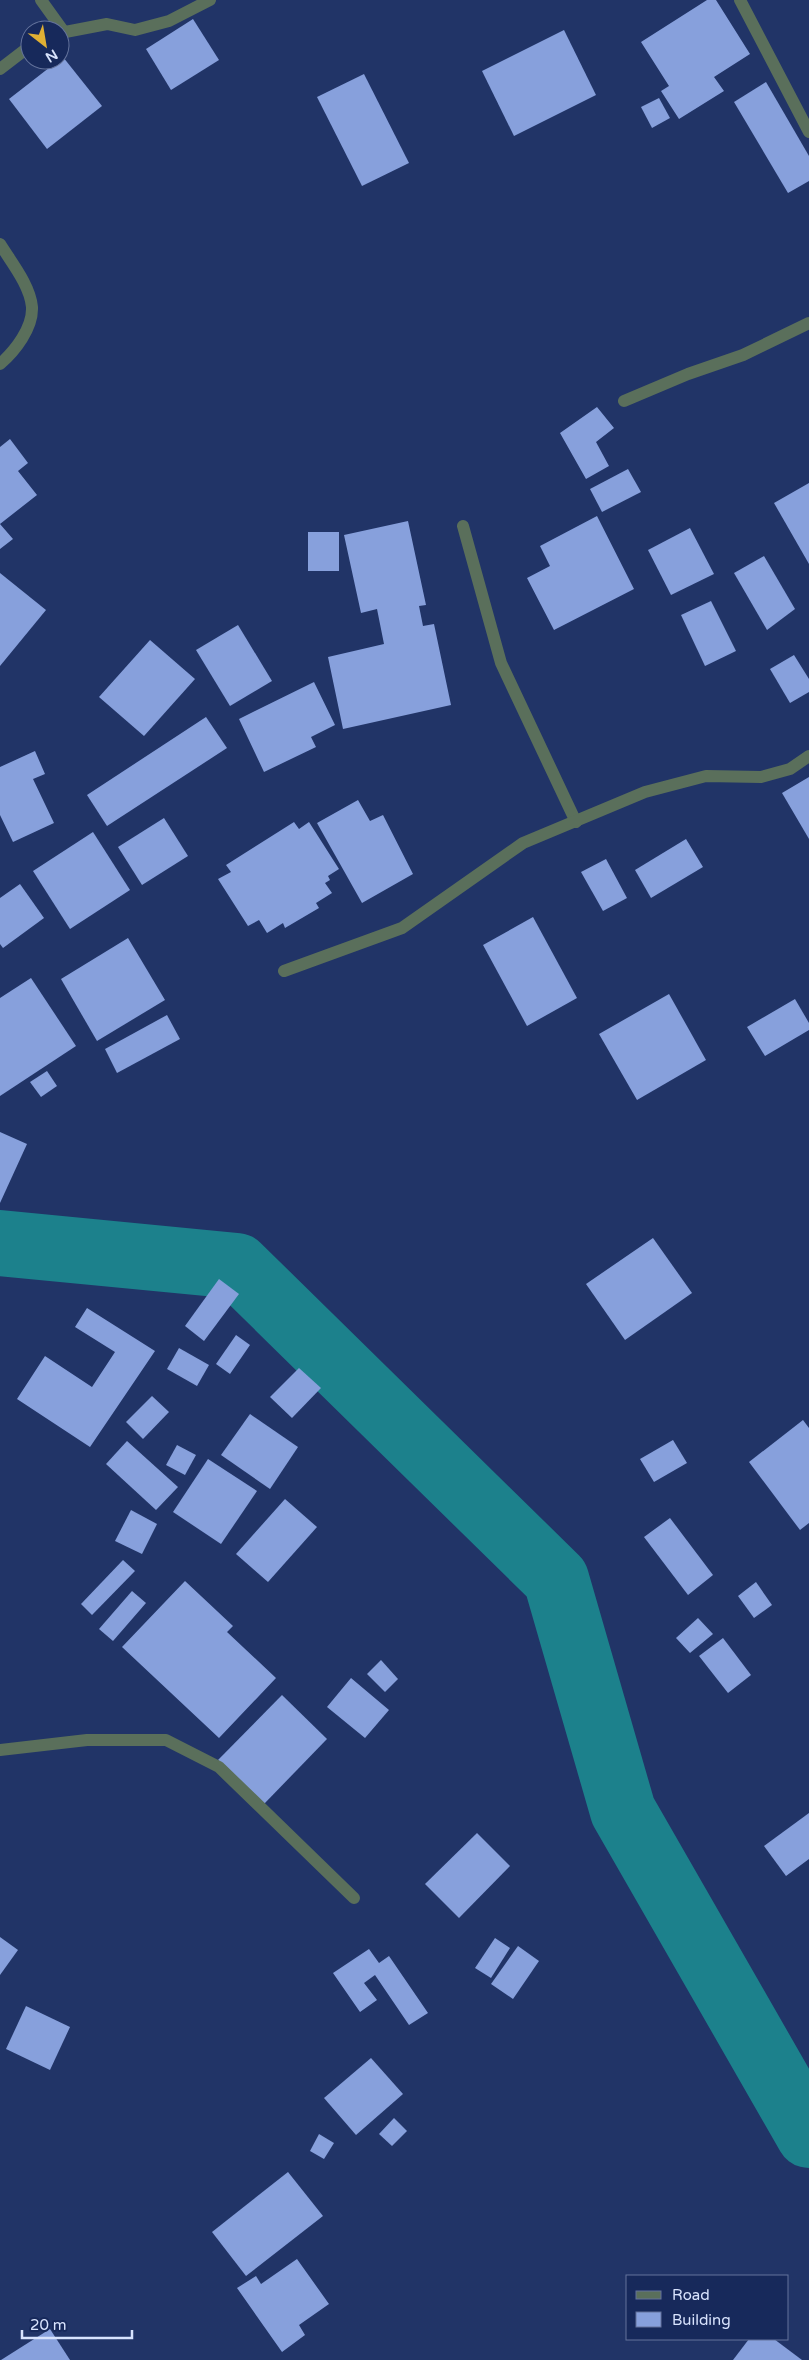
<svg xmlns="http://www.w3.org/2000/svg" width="809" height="2360" viewBox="0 0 809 2360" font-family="'Varela Round',sans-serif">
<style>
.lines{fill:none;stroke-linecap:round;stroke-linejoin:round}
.river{stroke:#1c818c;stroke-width:66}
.building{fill:#87a0dc}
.minor{stroke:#5a6f5b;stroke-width:12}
</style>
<rect width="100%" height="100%" fill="#213467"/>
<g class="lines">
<path class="river" d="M0,1243L237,1266L556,1579L623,1811L809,2135"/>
</g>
<g class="building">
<path d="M707,0H716L750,54L714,77L724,91L679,119L661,91L669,86L641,42Z"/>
<path d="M193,19L219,60L171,90L146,49Z"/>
<path d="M564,30L596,95L514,136L482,71Z"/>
<path d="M63,57L102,106L47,149L9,99Z"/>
<path d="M364,74L409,163L362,186L317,97Z"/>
<path d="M766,82L809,156V181L788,193L734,102Z"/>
<path d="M659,98L670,118L652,128L641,107Z"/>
<path d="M597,407L614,428L596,442L609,466L586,479L560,433Z"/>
<path d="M10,439L28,463L18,471L37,495L0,524L13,539L0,549V447Z"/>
<path d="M628,469L641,492L602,512L590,489Z"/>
<path d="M809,483V564L774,503Z"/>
<path d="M597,516L634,589L554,630L527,578L550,566L540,546Z"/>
<path d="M408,521L426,605L419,606L423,626L434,624L451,705L343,729L328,657L384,644L377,609L361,613L344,535Z"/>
<path d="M690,528L714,574L671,595L648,550Z"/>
<rect x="308" y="532" width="31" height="39"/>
<path d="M764,556L795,609L767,630L734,573Z"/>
<path d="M0,573L46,610L0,666Z"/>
<path d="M711,601L736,651L705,666L681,615Z"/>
<path d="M238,625L272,681L230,706L196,650Z"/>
<path d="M150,640L195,679L144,736L99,697Z"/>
<path d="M794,655L809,679V692L790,703L770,669Z"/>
<path d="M314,682L335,725L311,737L316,747L264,772L239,719Z"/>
<path d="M206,717L227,748L107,826L87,795Z"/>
<path d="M35,751L45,774L33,779L54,823L13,842L0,815V767Z"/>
<path d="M809,777V839L782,793Z"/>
<path d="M358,800L370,821L383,815L413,874L362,903L317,823Z"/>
<path d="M164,818L188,856L142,885L118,847Z"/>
<path d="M294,822L299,829L309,822L339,869L328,876L330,880L325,883L332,893L316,903L319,908L285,928L283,923L267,933L259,920L248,926L218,879L231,872L226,865Z"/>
<path d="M93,832L130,890L70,929L33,871Z"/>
<path d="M686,839L703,867L651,898L635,870Z"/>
<path d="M606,859L627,898L603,911L581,872Z"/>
<path d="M20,884L44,918L3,948L0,944V898Z"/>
<path d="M533,917L577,998L527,1026L483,945Z"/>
<path d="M128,938L165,1000L97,1041L61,979Z"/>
<path d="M31,978L76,1046L0,1096V998Z"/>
<path d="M669,994L706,1060L637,1100L599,1034Z"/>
<path d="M795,999L809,1023V1030L765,1056L747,1027Z"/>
<path d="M167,1015L180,1039L117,1073L105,1049Z"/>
<path d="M47,1071L57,1086L41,1097L30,1082Z"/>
<path d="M0,1132L27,1144L0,1203Z"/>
<path d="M653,1238L692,1293L625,1340L586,1284Z"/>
<path d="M219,1279L239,1294L204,1341L185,1326Z"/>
<path d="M87,1308L155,1351L90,1447L17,1399L45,1356L92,1387L115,1352L75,1327Z"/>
<path d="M236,1335L250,1345L230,1374L216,1364Z"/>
<path d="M179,1348L209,1365L197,1386L167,1369Z"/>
<path d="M299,1368L321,1388L292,1418L270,1397Z"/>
<path d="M152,1396L169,1412L143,1439L126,1422Z"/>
<path d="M250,1414L298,1447L270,1489L221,1455Z"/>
<path d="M803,1420L809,1428V1523L800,1530L749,1462Z"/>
<path d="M673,1440L687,1463L654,1482L640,1459Z"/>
<path d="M127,1441L178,1487L156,1510L106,1464Z"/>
<path d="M177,1445L196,1455L185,1475L166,1465Z"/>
<path d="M208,1459L257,1491L221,1544L173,1512Z"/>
<path d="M285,1499L317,1527L268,1582L236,1554Z"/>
<path d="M131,1510L157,1524L142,1554L115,1541Z"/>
<path d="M670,1518L713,1575L688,1595L644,1537Z"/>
<path d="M123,1560L135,1571L92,1615L81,1604Z"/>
<path d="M185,1581L233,1626L227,1632L276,1678L219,1738L122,1647Z"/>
<path d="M756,1582L772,1605L754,1618L738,1596Z"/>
<path d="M132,1591L146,1603L113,1641L99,1629Z"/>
<path d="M698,1618L713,1634L690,1653L676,1638Z"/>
<path d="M723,1638L751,1675L728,1693L699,1656Z"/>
<path d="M381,1660L398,1679L385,1692L367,1674Z"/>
<path d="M351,1678L389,1710L365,1738L327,1707Z"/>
<path d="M282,1695L327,1739L264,1804L218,1760Z"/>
<path d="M809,1813V1859L786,1876L764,1846Z"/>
<path d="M477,1833L510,1866L459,1918L425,1884Z"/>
<path d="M0,1937L18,1950L0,1975Z"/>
<path d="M495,1938L510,1948L491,1978L475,1968Z"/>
<path d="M518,1946L539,1961L513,1999L491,1984Z"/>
<path d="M369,1949L379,1963L389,1956L428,2013L409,2025L375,1975L364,1983L377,2000L360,2012L333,1973Z"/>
<path d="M26,2006L70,2027L50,2070L6,2049Z"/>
<path d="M371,2058L403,2094L356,2135L324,2098Z"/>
<path d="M394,2118L407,2131L392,2146L379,2134Z"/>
<path d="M319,2134L334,2143L324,2159L310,2151Z"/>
<path d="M288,2172L323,2216L246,2276L212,2232Z"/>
<path d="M297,2259L329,2304L299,2325L305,2335L282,2352L237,2288L256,2276L261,2284Z"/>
<path d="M50,2329L70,2360H1Z"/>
<path d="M749,2339H774L802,2360H733Z"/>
</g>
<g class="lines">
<g class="minor">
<path d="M41,0L64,32"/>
<path d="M740,0L809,132"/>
<path d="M60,33L107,24L135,30L169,21L210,0"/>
<path d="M0,69L30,46"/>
<path d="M0,244C11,262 30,285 32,307C33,328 15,351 0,364"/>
<path d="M624,401L688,374L743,355L809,323"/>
<path d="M463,526L501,663L576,822"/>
<path d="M284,971L402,928L523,843L645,792L706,776L761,777L790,769L809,756"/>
<path d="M0,1750L87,1740H166L219,1767L354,1898"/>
</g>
</g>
<rect x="626" y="2275" width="162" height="65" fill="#17295b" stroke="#64739c"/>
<rect x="636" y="2291" width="25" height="8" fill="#5a6f5b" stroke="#64739c"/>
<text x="672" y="2300" font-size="15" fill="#d8e3fd">Road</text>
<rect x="636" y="2312" width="25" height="15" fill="#87a0dc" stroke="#64739c"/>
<text x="672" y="2325" font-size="15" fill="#d8e3fd">Building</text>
<g transform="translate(45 45) rotate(149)"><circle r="24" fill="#17295b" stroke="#64739c"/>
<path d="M0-4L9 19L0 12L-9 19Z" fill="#e0b034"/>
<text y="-8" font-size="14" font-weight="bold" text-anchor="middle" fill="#d8e3fd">N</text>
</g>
<path d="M22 2330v8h110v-8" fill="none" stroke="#d8e3fd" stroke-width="2.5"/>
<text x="30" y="2330" font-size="15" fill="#d8e3fd" stroke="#17295b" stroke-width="4" paint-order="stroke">20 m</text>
</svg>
